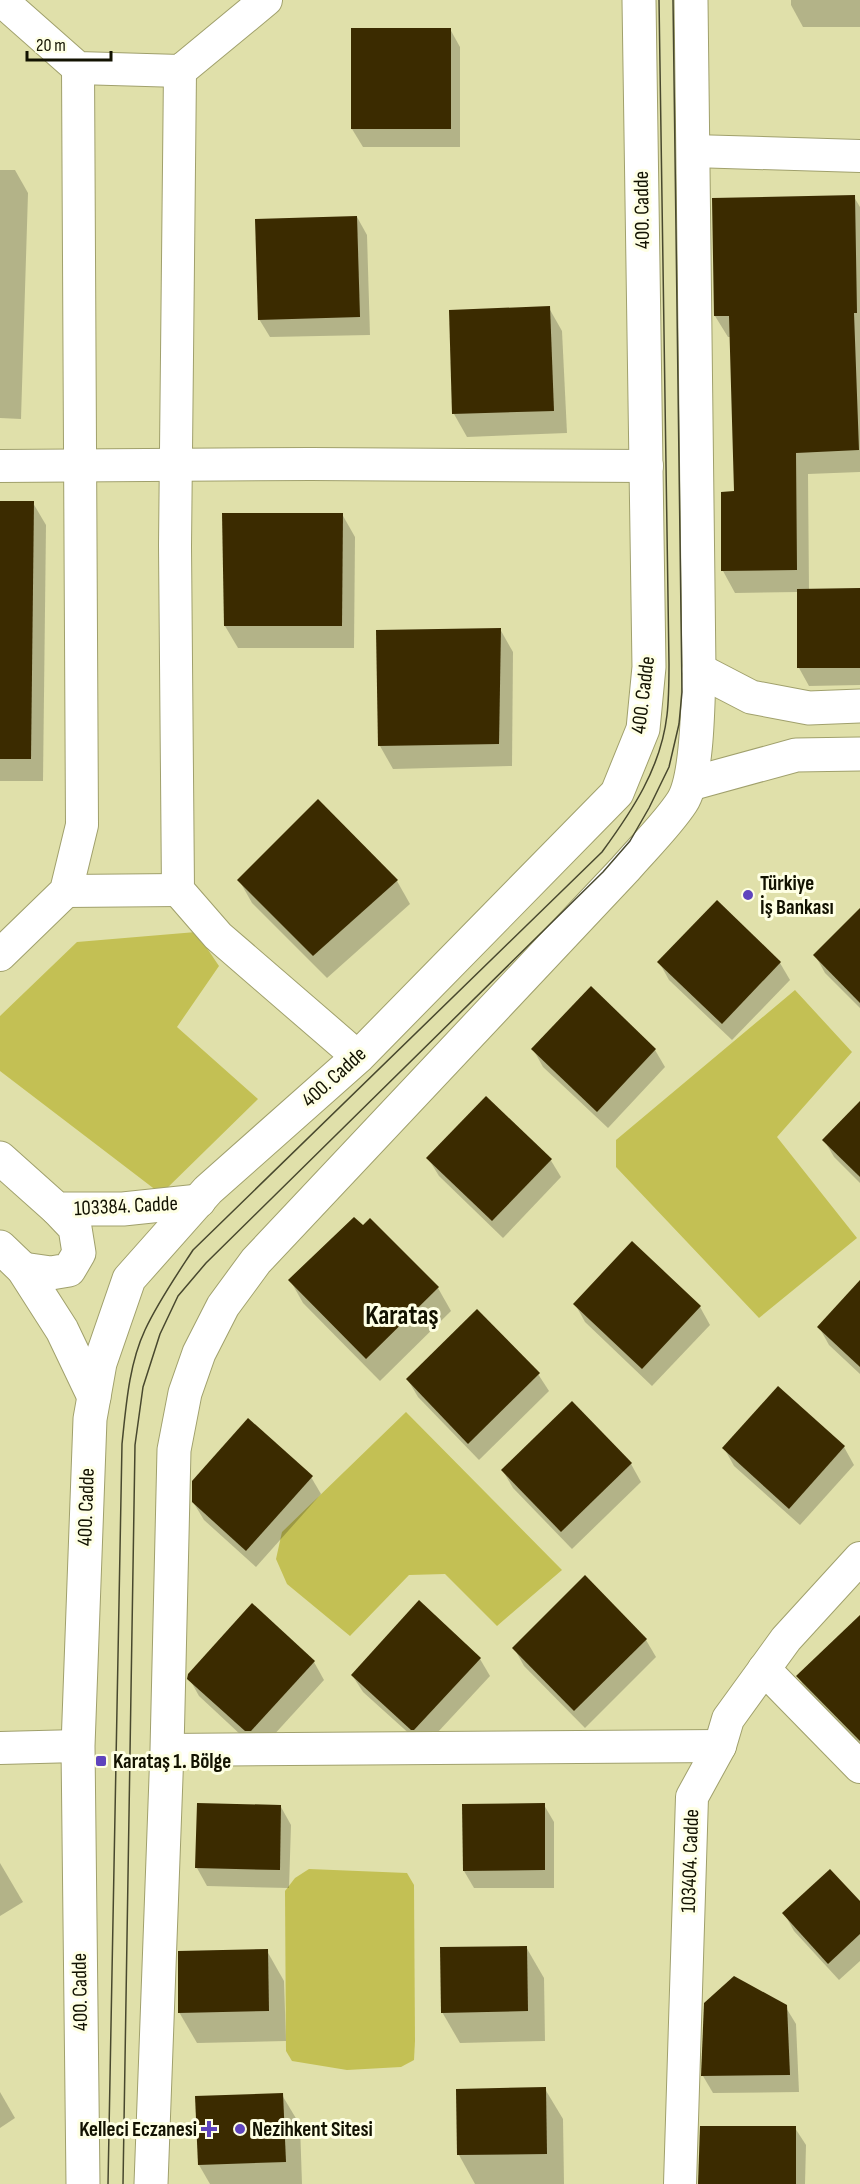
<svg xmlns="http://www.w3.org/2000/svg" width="860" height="2184" viewBox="0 0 860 2184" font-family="'Sofia Sans Condensed',sans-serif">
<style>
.green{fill:#c3c054}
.shadow{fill:#0003}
.building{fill:#3b2b00}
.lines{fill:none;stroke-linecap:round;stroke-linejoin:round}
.street-casing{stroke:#a0a06c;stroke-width:34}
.secondary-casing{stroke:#a0a06c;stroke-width:35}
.street{stroke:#fff;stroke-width:32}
.secondary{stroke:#fff;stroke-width:33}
.tram{stroke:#48482e;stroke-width:1.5}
.poi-dot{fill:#5f44bd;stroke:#feffe4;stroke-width:2}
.labels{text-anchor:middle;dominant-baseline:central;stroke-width:6;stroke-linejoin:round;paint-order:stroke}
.street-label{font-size:21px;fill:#121201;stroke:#feffe4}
.poi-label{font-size:21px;font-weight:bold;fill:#121201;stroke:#feffe4;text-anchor:start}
.district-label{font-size:27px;font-weight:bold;fill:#121201;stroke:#feffe4}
</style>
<rect width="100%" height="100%" fill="#e0e0aa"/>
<g class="green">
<path d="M196,932L219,966L177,1027L258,1099L161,1194L0,1071V1016L77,942Z"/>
<path d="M795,990L852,1052L777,1137L857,1238L759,1318L616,1167V1140Z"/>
<path d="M406,1412L562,1570L497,1626L445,1574L409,1575L350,1636L287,1584L276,1559L282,1532Z"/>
<path d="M309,1869L407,1873L414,1885L415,2041L414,2060L401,2067L347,2070L292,2061L286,2051L285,1891L295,1878Z"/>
</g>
<g class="shadow">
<path d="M791,0H860V27H803L791,5Z"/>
<path d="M450,29L460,47V147H363L352,129Z"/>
<path d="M0,170H15L28,193L21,419L0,418Z"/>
<path d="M854,197L860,207V472L808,474L809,590L860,589V685L809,686L799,668L798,592L735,593L723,571L722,493H736L731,337H728L715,316Z"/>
<path d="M357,217L367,235L370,335L270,337L259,319Z"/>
<path d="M549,308L562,331L567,433L467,437L454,414Z"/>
<path d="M0,502L33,503L46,525L43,781H0Z"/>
<path d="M342,514L355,537L354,648H238L225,626Z"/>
<path d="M500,629L513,652L512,766L393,769L380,746L377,632Z"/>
<path d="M318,801L397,881L410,904L327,978L252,903L239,880Z"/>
<path d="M860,910V1008L825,973L815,955Z"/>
<path d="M659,962L780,963L790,980L732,1040L669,980Z"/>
<path d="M533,1049L655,1050L665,1067L608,1128L543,1067Z"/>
<path d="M860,1103V1183L834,1157L824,1140Z"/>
<path d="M428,1158L550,1159L561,1177L503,1238L439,1176Z"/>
<path d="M632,1243L700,1307L710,1325L652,1386L585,1322L575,1304Z"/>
<path d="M290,1280L438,1288L451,1311L380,1381L303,1303Z"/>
<path d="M860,1282V1374L829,1345L819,1327Z"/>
<path d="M538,1374L549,1391L479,1460L418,1397L408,1380Z"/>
<path d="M844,1447L854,1465L800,1525L734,1466L724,1448Z"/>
<path d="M631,1464L641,1482L572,1549L513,1488L503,1471Z"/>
<path d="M311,1477L321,1494L256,1567L204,1520L193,1502Z"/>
<path d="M860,1635V1747L808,1694L798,1676Z"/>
<path d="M646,1640L656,1657L585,1728L524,1666L514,1648Z"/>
<path d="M480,1659L490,1676L424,1747L363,1692L352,1675Z"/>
<path d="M314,1662L324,1680L261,1749H256L199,1696L189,1678Z"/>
<path d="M544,1805L554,1822V1888H474L464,1871Z"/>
<path d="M281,1807L291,1825L289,1888L207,1886L197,1868Z"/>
<path d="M0,1863L23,1902L0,1916Z"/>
<path d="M860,1903V1961L839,1980L794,1931L784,1913Z"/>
<path d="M526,1947L544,1978L545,2041L460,2043L442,2012Z"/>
<path d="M267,1951L284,1981L286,2041L197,2043L179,2012Z"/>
<path d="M785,2006L796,2024L799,2092L713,2093L703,2076Z"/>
<path d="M545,2089L563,2119L564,2184H475L459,2155Z"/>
<path d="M0,2092L15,2118L0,2128Z"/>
<path d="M282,2095L300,2125L302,2184H210L199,2165Z"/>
<path d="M795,2128L806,2145L805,2184H699Z"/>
</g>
<g class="building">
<rect x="351" y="28" width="100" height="101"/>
<path d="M855,195L857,313H854L859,450L796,453L797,570L721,571V492L734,491L729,316H714L712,198Z"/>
<path d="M357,216L360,317L258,320L255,219Z"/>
<path d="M550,306L554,411L452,414L449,310Z"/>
<path d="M0,501H34L31,759H0Z"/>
<path d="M222,513H343L342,626H224Z"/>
<path d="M860,588V668H797V589Z"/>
<path d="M501,628L499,744L378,746L376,630Z"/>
<path d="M318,799L398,880L313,956L237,880Z"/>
<path d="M717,900L781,962L722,1024L657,962Z"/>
<path d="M860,908V1003L813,955Z"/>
<path d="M591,986L656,1049L597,1112L531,1049Z"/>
<path d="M486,1096L552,1159L492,1221L426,1158Z"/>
<path d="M860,1101V1177L822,1140Z"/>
<path d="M354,1217L363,1225L370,1218L439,1287L366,1359L288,1280Z"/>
<path d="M632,1241L701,1306L642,1369L573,1304Z"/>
<path d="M860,1280V1367L817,1327Z"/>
<path d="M477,1309L540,1373L468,1444L406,1379Z"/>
<path d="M778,1386L845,1446L789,1509L722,1448Z"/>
<path d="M572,1401L632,1463L561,1532L501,1470Z"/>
<path d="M248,1418L313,1476L246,1551L192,1502V1481Z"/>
<path d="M585,1575L647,1639L574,1711L512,1648Z"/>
<path d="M419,1600L481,1658L414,1730H411L351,1675Z"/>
<path d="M252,1603L315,1661L251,1731H245L187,1679L188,1674Z"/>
<path d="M860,1615V1741L796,1676Z"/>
<path d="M197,1803L281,1805L280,1870L195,1868Z"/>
<path d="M545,1803V1870L463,1871L462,1804Z"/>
<path d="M830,1869L860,1901V1934L828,1964L782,1913Z"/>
<path d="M527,1946L528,2011L441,2013L440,1947Z"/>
<path d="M268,1949L269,2011L178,2013V1951Z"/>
<path d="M734,1976L787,2005L790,2075L701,2076L704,2003Z"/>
<path d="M546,2087L547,2154L457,2155L456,2089Z"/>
<path d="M283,2093L286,2162L198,2165L195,2096Z"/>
<path d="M700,2126H796V2184H698Z"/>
</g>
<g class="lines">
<defs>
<g id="street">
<path d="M1,0L78,68L180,71L266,0"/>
<path d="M180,71L175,546L178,890L218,936L358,1057"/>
<path d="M693,151L860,156"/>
<path d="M0,466L311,464L647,466"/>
<path d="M66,891L178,890"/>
<path d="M0,955L66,891L82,825L78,68"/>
<path d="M764,1669L860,1767"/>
<path d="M0,1748L78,1746"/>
<path d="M167,1750L720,1746"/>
<path d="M680,2184L692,1797L720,1746L728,1719L786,1639L860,1558"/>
</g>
<g id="secondary">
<path d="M699,670L751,697L809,708L860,706"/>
<path d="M690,784L796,755L860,754"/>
<path d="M0,1158L57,1209H123L199,1201"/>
<path d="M0,1247L23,1269L62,1330L94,1397"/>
<path d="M23,1269L51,1273L69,1270L79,1253L75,1228L57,1209"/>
<path d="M83,2184L78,1746L90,1419L100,1363L129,1279L208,1190L358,1057L617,793L643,729L649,667L639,0"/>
<path d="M151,2184L167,1750L174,1450L185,1393L199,1353L223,1306L256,1261L625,869C643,848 667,825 682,802C698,778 698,701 699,670L691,0"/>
</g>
</defs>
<use href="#street" class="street-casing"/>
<use href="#secondary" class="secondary-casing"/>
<use href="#street" class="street"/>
<use href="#secondary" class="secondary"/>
<g class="tram">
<path d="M108,2184L122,1444C126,1406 129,1364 145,1330C158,1302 176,1276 193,1250L602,852C632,811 661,768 667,715C669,698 669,681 669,664L659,0"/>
<path d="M123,2184L135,1445L143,1387L160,1334L178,1296L206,1263L603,872L630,841L649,808L669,767L679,724L682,692L673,0"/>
</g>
</g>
<g class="poi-dot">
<circle cx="748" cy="895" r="6"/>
<rect x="95" y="1755" width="12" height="12" rx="3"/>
<path d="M206 2120h6v6h6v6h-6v6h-6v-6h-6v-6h6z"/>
<circle cx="240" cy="2129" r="6"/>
</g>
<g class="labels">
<g class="street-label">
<text transform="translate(642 210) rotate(-91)">400. Cadde</text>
<text transform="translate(643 695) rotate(-83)">400. Cadde</text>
<text transform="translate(334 1077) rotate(-42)">400. Cadde</text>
<text transform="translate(126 1206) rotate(-3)">103384. Cadde</text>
<text transform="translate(86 1507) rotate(-88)">400. Cadde</text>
<text transform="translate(690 1861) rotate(-88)">103404. Cadde</text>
<text transform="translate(80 1992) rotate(-91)">400. Cadde</text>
</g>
<g class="poi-label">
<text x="760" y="883">Türkiye<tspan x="760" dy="24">İş Bankası</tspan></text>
<text x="113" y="1761">Karataş 1. Bölge</text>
<text x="197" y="2129" text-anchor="end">Kelleci Eczanesi</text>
<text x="252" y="2129">Nezihkent Sitesi</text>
</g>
<g class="district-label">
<text x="402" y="1316">Karataş</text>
</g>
</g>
<path d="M27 51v9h84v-9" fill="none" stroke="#121201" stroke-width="3"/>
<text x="36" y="51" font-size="18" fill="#121201" stroke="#feffe4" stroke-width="4.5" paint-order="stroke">20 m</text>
</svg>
